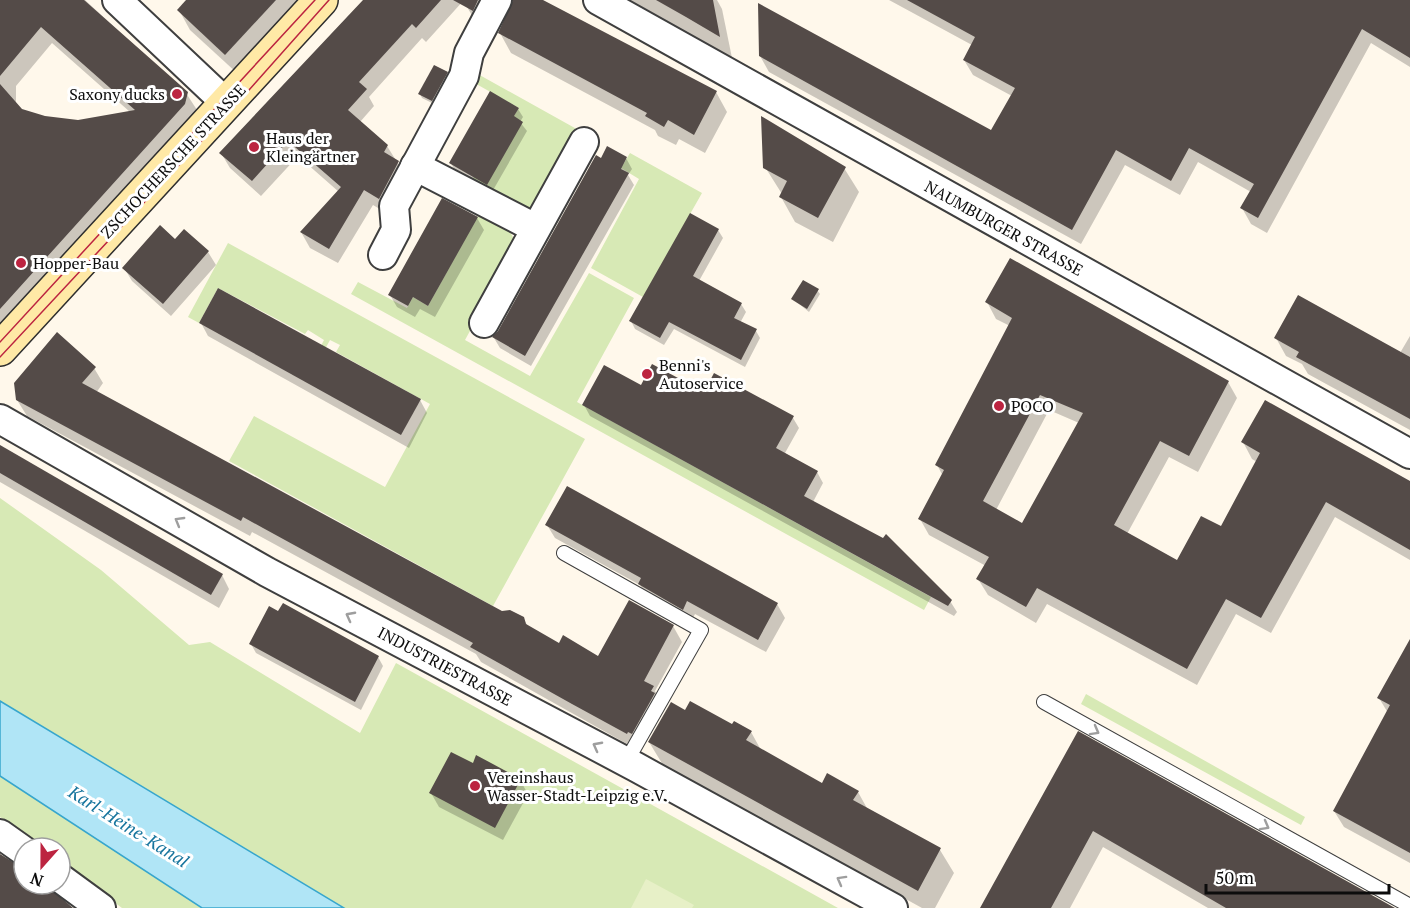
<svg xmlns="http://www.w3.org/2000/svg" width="1410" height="908" viewBox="0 0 1410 908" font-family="'PT Serif',serif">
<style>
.green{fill:#d7e9b5}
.pitch{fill:#e7f0c7}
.water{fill:#b0e5f6;stroke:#37a6cd;stroke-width:1.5}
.shadow{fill:#0003;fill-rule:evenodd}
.building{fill:#544b48;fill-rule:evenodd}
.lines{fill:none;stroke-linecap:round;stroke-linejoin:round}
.service-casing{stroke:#3f3f3f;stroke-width:16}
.minor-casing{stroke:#3f3f3f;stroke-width:32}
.secondary-casing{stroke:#2e2e2e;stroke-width:36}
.service{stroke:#fff;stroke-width:14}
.minor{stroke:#fff;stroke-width:28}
.secondary{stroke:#ffe9a6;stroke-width:33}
.tram{stroke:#bc2440;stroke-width:1.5}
.oneway{stroke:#9e9e9e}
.poi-dot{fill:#bc2440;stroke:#fff;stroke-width:2}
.labels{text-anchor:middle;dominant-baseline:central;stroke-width:6;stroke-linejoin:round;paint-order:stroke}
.poi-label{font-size:16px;fill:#0c0c0c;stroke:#fff;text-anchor:start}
.street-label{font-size:16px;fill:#0c0c0c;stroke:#fff}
.water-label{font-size:18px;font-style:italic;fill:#16749d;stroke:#fff}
</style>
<rect width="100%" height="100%" fill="#fff8eb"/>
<g class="green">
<path d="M476,73L582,132L530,212L469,184L519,108L471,81Z"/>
<path d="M630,153L702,193L643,297L591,268L639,179L621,168Z"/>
<path d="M480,212C498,222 515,227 515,249L465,340L530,376L589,273L634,298L577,402L931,597L924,610L351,294L358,282L407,308L413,297L428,306Z"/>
<path d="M228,243L585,439L493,606L229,461L254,416L385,487L430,404L336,352L340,345L330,340L318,362L314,359L324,340L308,330L305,334L218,288L199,323L188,317Z"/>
<path d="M0,498L101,570L189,645L210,642L360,733L396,663L838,908H344L0,701Z"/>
<path d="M1086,694L1305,817L1301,825L1081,704Z"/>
<path d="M0,776L202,908H122L60,861V848H43L0,817Z"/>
</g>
<path class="pitch" d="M646,879L694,905L692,908H631Z"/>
<path class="water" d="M0,701L344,908H202L0,776Z"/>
<g class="shadow">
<path d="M0,0H85L186,93L197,110L194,122L0,337ZM52,43L130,112L78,121L45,118L21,111L16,105V86Z"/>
<path d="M188,0H305L238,74L190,30L179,10Z"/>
<path d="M365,0H464L426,42L422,38L369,97L374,106L360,122L387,146L407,178L388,214L373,205L338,263L310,248L301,232L339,192L298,156L261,196L230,168L221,153Z"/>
<path d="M471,0H540L716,92L727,112L705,153L679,139L676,145L658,136L655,130L511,53L500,33L513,4L509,3L479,27L467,7Z"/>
<path d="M630,0H717L722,9L732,58Z"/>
<path d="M889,0H1410V67L1371,43L1267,233L1251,224L1242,208L1251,192L1198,162L1180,195L1125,165L1081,244L769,72L760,56L992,132L1012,96L973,75L964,60L972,45Z"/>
<path d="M446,73L449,77L434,104L422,98L420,94Z"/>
<path d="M518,109L523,117L520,122L527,131L492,192L455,171L451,163Z"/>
<path d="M626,158L632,169L628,175L634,185L531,366L500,348L494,338L601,160Z"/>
<path d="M765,167L844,168L859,192L833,242L795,222L781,197L782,194Z"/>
<path d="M477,218L484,230L435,317L420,309L415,317L397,307L390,295Z"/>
<path d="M718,230L723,238L699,281L741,304L746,312L740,323L756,331L760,338L745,367L674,329L664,345L635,329L631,321Z"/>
<path d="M184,231L208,252L216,265L171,316L132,281L124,268L175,241Z"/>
<path d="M817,290L820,294L809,312L793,299Z"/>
<path d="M987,302L1228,382L1237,398L1198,472L1169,457L1127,534L1177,562L1221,528L1257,462L1252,459L1243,442L1410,483V560L1335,517L1271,633L1236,614L1197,685L1047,604L1036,623L988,595L978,579L986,566L929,535L920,519L943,476L937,465L1010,326L996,319ZM1049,410L1079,423L1023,525L996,510Z"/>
<path d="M201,323L420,400L427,413L409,448L208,336Z"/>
<path d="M1410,336V430L1308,374L1302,364L1286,356L1276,338L1400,353Z"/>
<path d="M94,368L103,383L96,393L502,612L523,618L529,628L559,645L598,658L673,626L682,642L655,691L662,703L636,749L481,662L476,654L252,532L250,536L27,416L17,400Z"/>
<path d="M641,387L705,394L793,418L799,428L785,453L817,472L823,483L813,502L950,601L957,612L954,616L590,416L584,405Z"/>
<path d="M0,447L222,575L229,589L219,608L0,482Z"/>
<path d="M547,525L777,604L785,618L766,652L695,614L691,622L647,598L640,585L555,538Z"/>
<path d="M1410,642V863L1344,827L1334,811L1388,713L1379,698Z"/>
<path d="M251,644L378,657L383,666L361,710L256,653Z"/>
<path d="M686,712L751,732L761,750L822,785L858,792L868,810L940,850L954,873L935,908H922L663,765L649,742Z"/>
<path d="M1079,733L1392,908H1208L1103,847L1070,908H982Z"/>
<path d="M473,765L520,780L528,794L503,840L439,807L431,793Z"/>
</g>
<g class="building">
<path d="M0,0H84L188,92L185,104L0,309V84L22,109L45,116L78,120L135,110L41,27L0,76Z"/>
<path d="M186,0H276L225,55L177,10Z"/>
<path d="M363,0H441L416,28L412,24L359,82L367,89L348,110L388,145L384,152L399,161L379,199L364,190L329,249L300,232L341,187L288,141L252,181L219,153Z"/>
<path d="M453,0H478L473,11Z"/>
<path d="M513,0H543L717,91L694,135L668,120L664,127L645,116L647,113L498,33Z"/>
<path d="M656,0H713L720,37L686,17Z"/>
<path d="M907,0H1410V58L1362,29L1258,218L1240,208L1254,184L1189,148L1171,181L1116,150L1072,230L759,56L758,3L991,130L1015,88L963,60L975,37Z"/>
<path d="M434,65L448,72L432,101L418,94Z"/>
<path d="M490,91L519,108L514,116L523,122L487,185L449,163Z"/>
<path d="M761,116L846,167L818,218L779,197L787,181L763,168Z"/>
<path d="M607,146L627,157L621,169L629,173L525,356L492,337L498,331L596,155L601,158Z"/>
<path d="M442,198L478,217L428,306L413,297L408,306L388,295Z"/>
<path d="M690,213L719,229L693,276L742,303L734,318L757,329L741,360L669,322L660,338L629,321Z"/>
<path d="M160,225L175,239L184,229L209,251L163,304L122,268Z"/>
<path d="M1010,258L1229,381L1189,456L1160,441L1114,525L1177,560L1201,516L1221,526L1260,453L1241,442L1265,400L1410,481V550L1326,502L1261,618L1226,599L1187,669L1037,588L1026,607L976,579L989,557L918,519L944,470L935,465L1012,318L985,302ZM1040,395L1083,413L1022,523L983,501Z"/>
<path d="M803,280L819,289L807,309L791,299Z"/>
<path d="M218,288L421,399L401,435L199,323Z"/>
<path d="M1298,295L1410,357V419L1296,357L1299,352L1274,338Z"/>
<path d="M57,332L96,367L82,383L502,611L510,610L524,617L526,624L559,643L563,635L598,656L629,600L674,625L644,681L654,686L651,691L655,693L632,734L628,732L627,734L572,704L470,647L473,643L263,528L243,517L241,521L16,400L14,383Z"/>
<path d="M652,364L704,392L714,373L794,416L776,448L818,471L804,496L883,538L886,534L952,600L948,606L582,405L604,365L641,385Z"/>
<path d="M0,445L223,574L211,595L0,473Z"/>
<path d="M567,486L778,603L758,640L687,601L683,610L638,584L641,578L545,525Z"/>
<path d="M283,603L379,656L355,702L249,644L269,606L278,611Z"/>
<path d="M1410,639V853L1333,811L1390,705L1377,698Z"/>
<path d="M690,701L732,724L734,721L752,731L746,740L822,783L827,773L859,791L853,800L941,848L918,891L648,742L671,702L685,710Z"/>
<path d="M1078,731L1395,908H1226L1093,831L1051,908H980Z"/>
<path d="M451,752L473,763L476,755L521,779L495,828L429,793Z"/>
<path d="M0,854L24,869V884H45L73,908H0Z"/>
</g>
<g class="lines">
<defs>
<g id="service">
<path d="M564,553L701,630L626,762"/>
<path d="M1044,702L1410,906"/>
</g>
<g id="minor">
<path d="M117,0L226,103"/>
<path d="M598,0L1410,454"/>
<path d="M415,166L535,228"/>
<path d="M383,255L396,230L394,206L464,76L469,53L497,0"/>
<path d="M484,323L584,142"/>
<path d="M0,419L267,572L636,767L893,908"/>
<path d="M0,834L24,851"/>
<path d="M60,878L101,908"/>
</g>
<path id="secondary" d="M0,349L321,0"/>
</defs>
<use href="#service" class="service-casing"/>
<use href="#minor" class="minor-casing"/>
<use href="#secondary" class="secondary-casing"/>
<use href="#service" class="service"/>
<use href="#minor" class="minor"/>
<use href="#secondary" class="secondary"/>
<g class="tram">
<path d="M0,342L315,0"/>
<path d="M0,357L249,90L329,0"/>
</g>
</g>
<defs><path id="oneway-chevron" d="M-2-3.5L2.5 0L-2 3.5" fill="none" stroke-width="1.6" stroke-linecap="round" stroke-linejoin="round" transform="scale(1.5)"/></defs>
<g class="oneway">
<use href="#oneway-chevron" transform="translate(179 521) rotate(-150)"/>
<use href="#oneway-chevron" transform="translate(350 616) rotate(-152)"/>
<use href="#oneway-chevron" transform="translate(1095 731) rotate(29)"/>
<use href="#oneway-chevron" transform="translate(597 746) rotate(-152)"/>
<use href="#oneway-chevron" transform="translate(1265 826) rotate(29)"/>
<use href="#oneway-chevron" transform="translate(841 880) rotate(-151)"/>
</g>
<g class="poi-dot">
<circle cx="177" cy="94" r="6"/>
<circle cx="254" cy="147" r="6"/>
<circle cx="21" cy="263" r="6"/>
<circle cx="647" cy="374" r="6"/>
<circle cx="999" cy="406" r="6"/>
<circle cx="475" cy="786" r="6"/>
</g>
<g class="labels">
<g class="poi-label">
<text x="165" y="94" text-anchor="end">Saxony ducks</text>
<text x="266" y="138">Haus der<tspan x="266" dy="18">Kleingärtner</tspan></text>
<text x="33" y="263">Hopper-Bau</text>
<text x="659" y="365">Benni's<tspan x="659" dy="18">Autoservice</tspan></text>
<text x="1011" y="406">POCO</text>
<text x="487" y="777">Vereinshaus<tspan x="487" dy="18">Wasser-Stadt-Leipzig e.V.</tspan></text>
</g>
<g class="street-label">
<text transform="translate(173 161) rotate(-47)">ZSCHOCHERSCHE STRASSE</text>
<text transform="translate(1004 228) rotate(29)">NAUMBURGER STRASSE</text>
<text transform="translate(445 666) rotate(28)">INDUSTRIESTRASSE</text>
</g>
<g class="water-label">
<text transform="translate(129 826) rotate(32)">Karl-Heine-Kanal</text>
</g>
</g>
<g transform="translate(42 866) rotate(201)"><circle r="28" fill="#ffffff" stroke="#9e9e9e" stroke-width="1.5"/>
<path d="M0-4.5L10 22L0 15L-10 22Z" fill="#bc2440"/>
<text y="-9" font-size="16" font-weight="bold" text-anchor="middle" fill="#0c0c0c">N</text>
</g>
<path d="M1206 884v9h183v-9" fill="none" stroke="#0c0c0c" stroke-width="3"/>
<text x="1215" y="884" font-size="18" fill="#0c0c0c" stroke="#ffffff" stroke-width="4.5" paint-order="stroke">50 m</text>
</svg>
